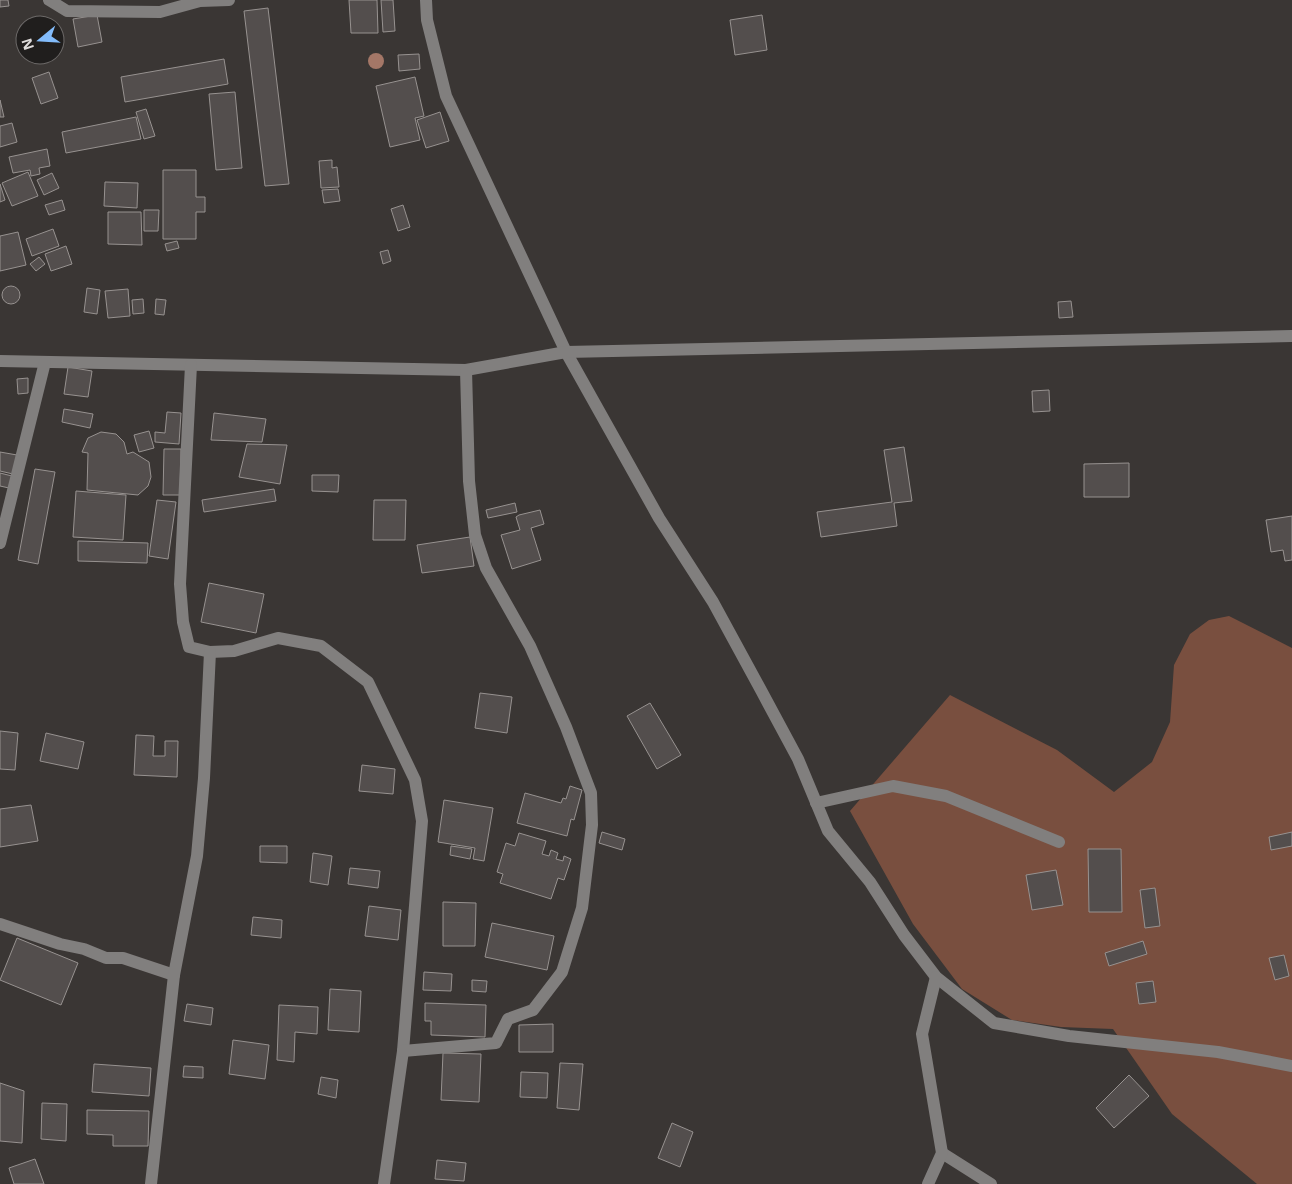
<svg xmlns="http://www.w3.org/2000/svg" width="1292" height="1184" viewBox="0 0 1292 1184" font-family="'Noto Sans',sans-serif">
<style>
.green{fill:#794f3f}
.building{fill:#534e4d;stroke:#979290}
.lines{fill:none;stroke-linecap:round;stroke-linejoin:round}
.minor{stroke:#817f7e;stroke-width:12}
.tree{fill:#a47767}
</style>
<rect width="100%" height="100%" fill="#3a3634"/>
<path class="green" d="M1229,616L1292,648V1184H1257L1172,1114L1113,1029L1061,1027L1012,1020L962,989L913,924L850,811L950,695L1057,750L1114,792L1152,762L1170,722L1174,665L1190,634L1209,620Z"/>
<g class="building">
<path d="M0,0H8L9,6L0,7Z"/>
<path d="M349,0H377L378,33H351Z"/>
<path d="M381,0H393L395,31L383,32Z"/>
<path d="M268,8L289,184L265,186L244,11Z"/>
<path d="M97,15L102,42L78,47L73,19Z"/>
<path d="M762,15L767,50L735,55L730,20Z"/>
<path d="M419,54L420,69L399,71L398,55Z"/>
<path d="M224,59L228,84L125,102L121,77Z"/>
<path d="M49,72L58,98L41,104L32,78Z"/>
<path d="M415,77L424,116L415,118L420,140L390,147L376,86Z"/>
<path d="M235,92L242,168L216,170L209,94Z"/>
<path d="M0,100L4,117H0Z"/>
<path d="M146,109L155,136L144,139L136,112Z"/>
<path d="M440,112L449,141L426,148L417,120Z"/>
<path d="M136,117L141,139L66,153L62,132Z"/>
<path d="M12,123L17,142L0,147V126Z"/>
<path d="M47,149L50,166L39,168L40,174L31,176L30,170L13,173L9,157Z"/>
<path d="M332,160V168L337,167L339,187L321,188L319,161Z"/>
<path d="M163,170H196V197H205V212H196V239H163Z"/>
<path d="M28,172L38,196L12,206L2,183Z"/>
<path d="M52,173L59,188L44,195L37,180Z"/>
<path d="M105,182L138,183L137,208L104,206Z"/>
<path d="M0,184L5,200L0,202Z"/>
<path d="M338,189L340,201L324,203L322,190Z"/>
<path d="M62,200L65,210L49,215L45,205Z"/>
<path d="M403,205L410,227L398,231L391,209Z"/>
<path d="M144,210H159L158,231H144Z"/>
<path d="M108,212H141L142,245L108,244Z"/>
<path d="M53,229L59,246L32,256L26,239Z"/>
<path d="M18,232L26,265L0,271V236Z"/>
<path d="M177,241L179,248L167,251L165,244Z"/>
<path d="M66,246L72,264L51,271L45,254Z"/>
<path d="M388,250L391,261L383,264L380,252Z"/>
<path d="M39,257L45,264L36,271L30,264Z"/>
<circle cx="11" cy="295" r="9"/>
<path d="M87,288L100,290L97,314L84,312Z"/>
<path d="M128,289L130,316L108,318L105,291Z"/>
<path d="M143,299L144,313L133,314L132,300Z"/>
<path d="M156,299L166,300L164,315L155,314Z"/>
<path d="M1071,301L1073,317L1059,318L1058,302Z"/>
<path d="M68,367L92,371L88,397L64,394Z"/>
<path d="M28,378V393L18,394L17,379Z"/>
<path d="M1049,390L1050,411L1033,412L1032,391Z"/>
<path d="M64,409L93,414L90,428L62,422Z"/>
<path d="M167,412L181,413L179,444L155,442V432L165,433Z"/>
<path d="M214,413L266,419L262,442L211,440Z"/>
<path d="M149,431L154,448L139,452L134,435Z"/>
<path d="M101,432L116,434L124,442L127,454L133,452L149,462L151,477L148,486L138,495L87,490L88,453L82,452L88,438Z"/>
<path d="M247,444L287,445L280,484L239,477Z"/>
<path d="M904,447L912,501L894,503L897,526L821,537L817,512L892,502L884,450Z"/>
<path d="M164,449H181L180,495H163Z"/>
<path d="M0,452L17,455L13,474L0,471Z"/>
<path d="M1129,463V497H1084V464Z"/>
<path d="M35,469L55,472L38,564L18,560Z"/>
<path d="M0,473L12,476L9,488L0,486Z"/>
<path d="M312,475H339L338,492L312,491Z"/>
<path d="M274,489L276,501L204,512L202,500Z"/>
<path d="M76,491L126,495L123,540L73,537Z"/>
<path d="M157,500L176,502L168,559L149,556Z"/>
<path d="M374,500H406L405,540H373Z"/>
<path d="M515,503L517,512L488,518L486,510Z"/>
<path d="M540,510L544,524L531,528L541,560L512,569L501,535L520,530L516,517L519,515Z"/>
<path d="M1292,516V560L1285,561L1283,550L1271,552L1266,520Z"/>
<path d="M470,537L474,566L422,573L417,545Z"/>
<path d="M78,541L148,543L147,563L78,561Z"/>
<path d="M209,583L264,594L256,633L201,622Z"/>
<path d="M480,693L512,697L507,733L475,728Z"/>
<path d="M650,703L681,755L657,769L627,716Z"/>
<path d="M0,731L18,733L15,770L0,769Z"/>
<path d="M46,733L84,742L78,769L40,761Z"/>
<path d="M136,735L154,736L153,756H165V741H178L177,777L134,775Z"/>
<path d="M362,765L395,769L393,794L359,791Z"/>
<path d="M570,786L582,790L574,820L571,819L567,836L517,823L525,793L561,803L563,798L566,799Z"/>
<path d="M444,800L493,808L484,861L473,859L475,848L438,842Z"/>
<path d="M31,805L38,841L0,847V809Z"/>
<path d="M602,832L625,839L622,850L599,843Z"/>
<path d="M1292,832V846L1271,850L1269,837Z"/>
<path d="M519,833L546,841L542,854L549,856L551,850L558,853L556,859L563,861L564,856L571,859L564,880L558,878L551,899L500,883L503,874L497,872L506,843L515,846Z"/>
<path d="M260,846H287V863L260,862Z"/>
<path d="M451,846L472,849L470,859L450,855Z"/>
<path d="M1088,849H1121L1122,912H1089Z"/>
<path d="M313,853L332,856L328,885L310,882Z"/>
<path d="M350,868L380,871L378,888L348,884Z"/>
<path d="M1056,870L1063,905L1032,910L1026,875Z"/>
<path d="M1155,888L1160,926L1145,928L1140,890Z"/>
<path d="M443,902L476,903L475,946H443Z"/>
<path d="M369,906L401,910L398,940L365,936Z"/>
<path d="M253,917L282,920L281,938L251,935Z"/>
<path d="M492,923L554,936L547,970L485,957Z"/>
<path d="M17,938L78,963L61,1005L0,980Z"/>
<path d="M1143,941L1147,954L1109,966L1105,953Z"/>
<path d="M1284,955L1289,976L1275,980L1269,958Z"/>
<path d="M424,972L452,974L451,991L423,990Z"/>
<path d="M472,980L487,981L486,992L472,991Z"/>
<path d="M1153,981L1156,1002L1139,1004L1136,983Z"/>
<path d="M330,989L361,991L359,1032L328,1030Z"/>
<path d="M425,1003L486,1005L485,1037L431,1035V1021H425Z"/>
<path d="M187,1004L213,1008L211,1025L184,1021Z"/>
<path d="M279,1005L318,1007L317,1034L295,1032L294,1062L277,1060Z"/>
<path d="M553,1024V1052H519V1025Z"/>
<path d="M233,1040L269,1045L265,1079L229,1074Z"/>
<path d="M443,1053L481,1054L479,1102L441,1100Z"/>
<path d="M560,1063L583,1064L579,1110L557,1108Z"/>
<path d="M94,1064L151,1068L149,1096L92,1092Z"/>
<path d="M184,1066L203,1067V1078L183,1077Z"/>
<path d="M521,1072L548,1073L547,1098L520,1097Z"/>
<path d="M1129,1075L1149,1096L1114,1128L1096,1108Z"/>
<path d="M321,1077L338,1080L336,1098L318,1094Z"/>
<path d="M0,1083L24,1091L22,1143L0,1141Z"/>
<path d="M42,1103L67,1104L66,1141L41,1139Z"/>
<path d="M87,1110L149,1111L148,1146H113V1135L87,1134Z"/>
<path d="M672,1123L693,1132L680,1167L658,1158Z"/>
<path d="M35,1159L44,1184H14L9,1168Z"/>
<path d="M437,1160L466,1163L464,1181L435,1179Z"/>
</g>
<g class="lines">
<g class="minor">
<path d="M49,0L67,11L160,12L200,1L229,0"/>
<path d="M426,0L427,20L446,96L566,352L659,518L713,602L762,692L798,759L828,831L870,882L904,935L936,977L994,1023L1069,1036L1218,1052L1292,1066"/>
<path d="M0,361L466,370L566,352L1292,336"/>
<path d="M191,365L180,584L183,622L189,647L210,652L234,651L278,638L321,646L368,682L415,780L422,821L403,1051L384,1184"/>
<path d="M0,543L45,362"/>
<path d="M816,803L893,786L946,796L1059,842"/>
<path d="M0,924L60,944L84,949L106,958H123L174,975"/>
<path d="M403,1051L496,1043L508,1019L533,1010L562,972L582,908L592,825L591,793L566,727L530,646L486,568L475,535L469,481L466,370"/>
<path d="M942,1153L991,1184"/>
<path d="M151,1184L174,975L197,856L204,778L210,652"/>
<path d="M928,1184L942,1153L922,1034L936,977"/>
</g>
</g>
<circle class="tree" cx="376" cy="61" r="8"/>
<g transform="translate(40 40) rotate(252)"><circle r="24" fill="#201e1d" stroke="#6d6a69"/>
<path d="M0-4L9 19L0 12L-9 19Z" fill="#83bcfb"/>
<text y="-8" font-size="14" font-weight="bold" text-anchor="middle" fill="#e0dddc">N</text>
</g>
</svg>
